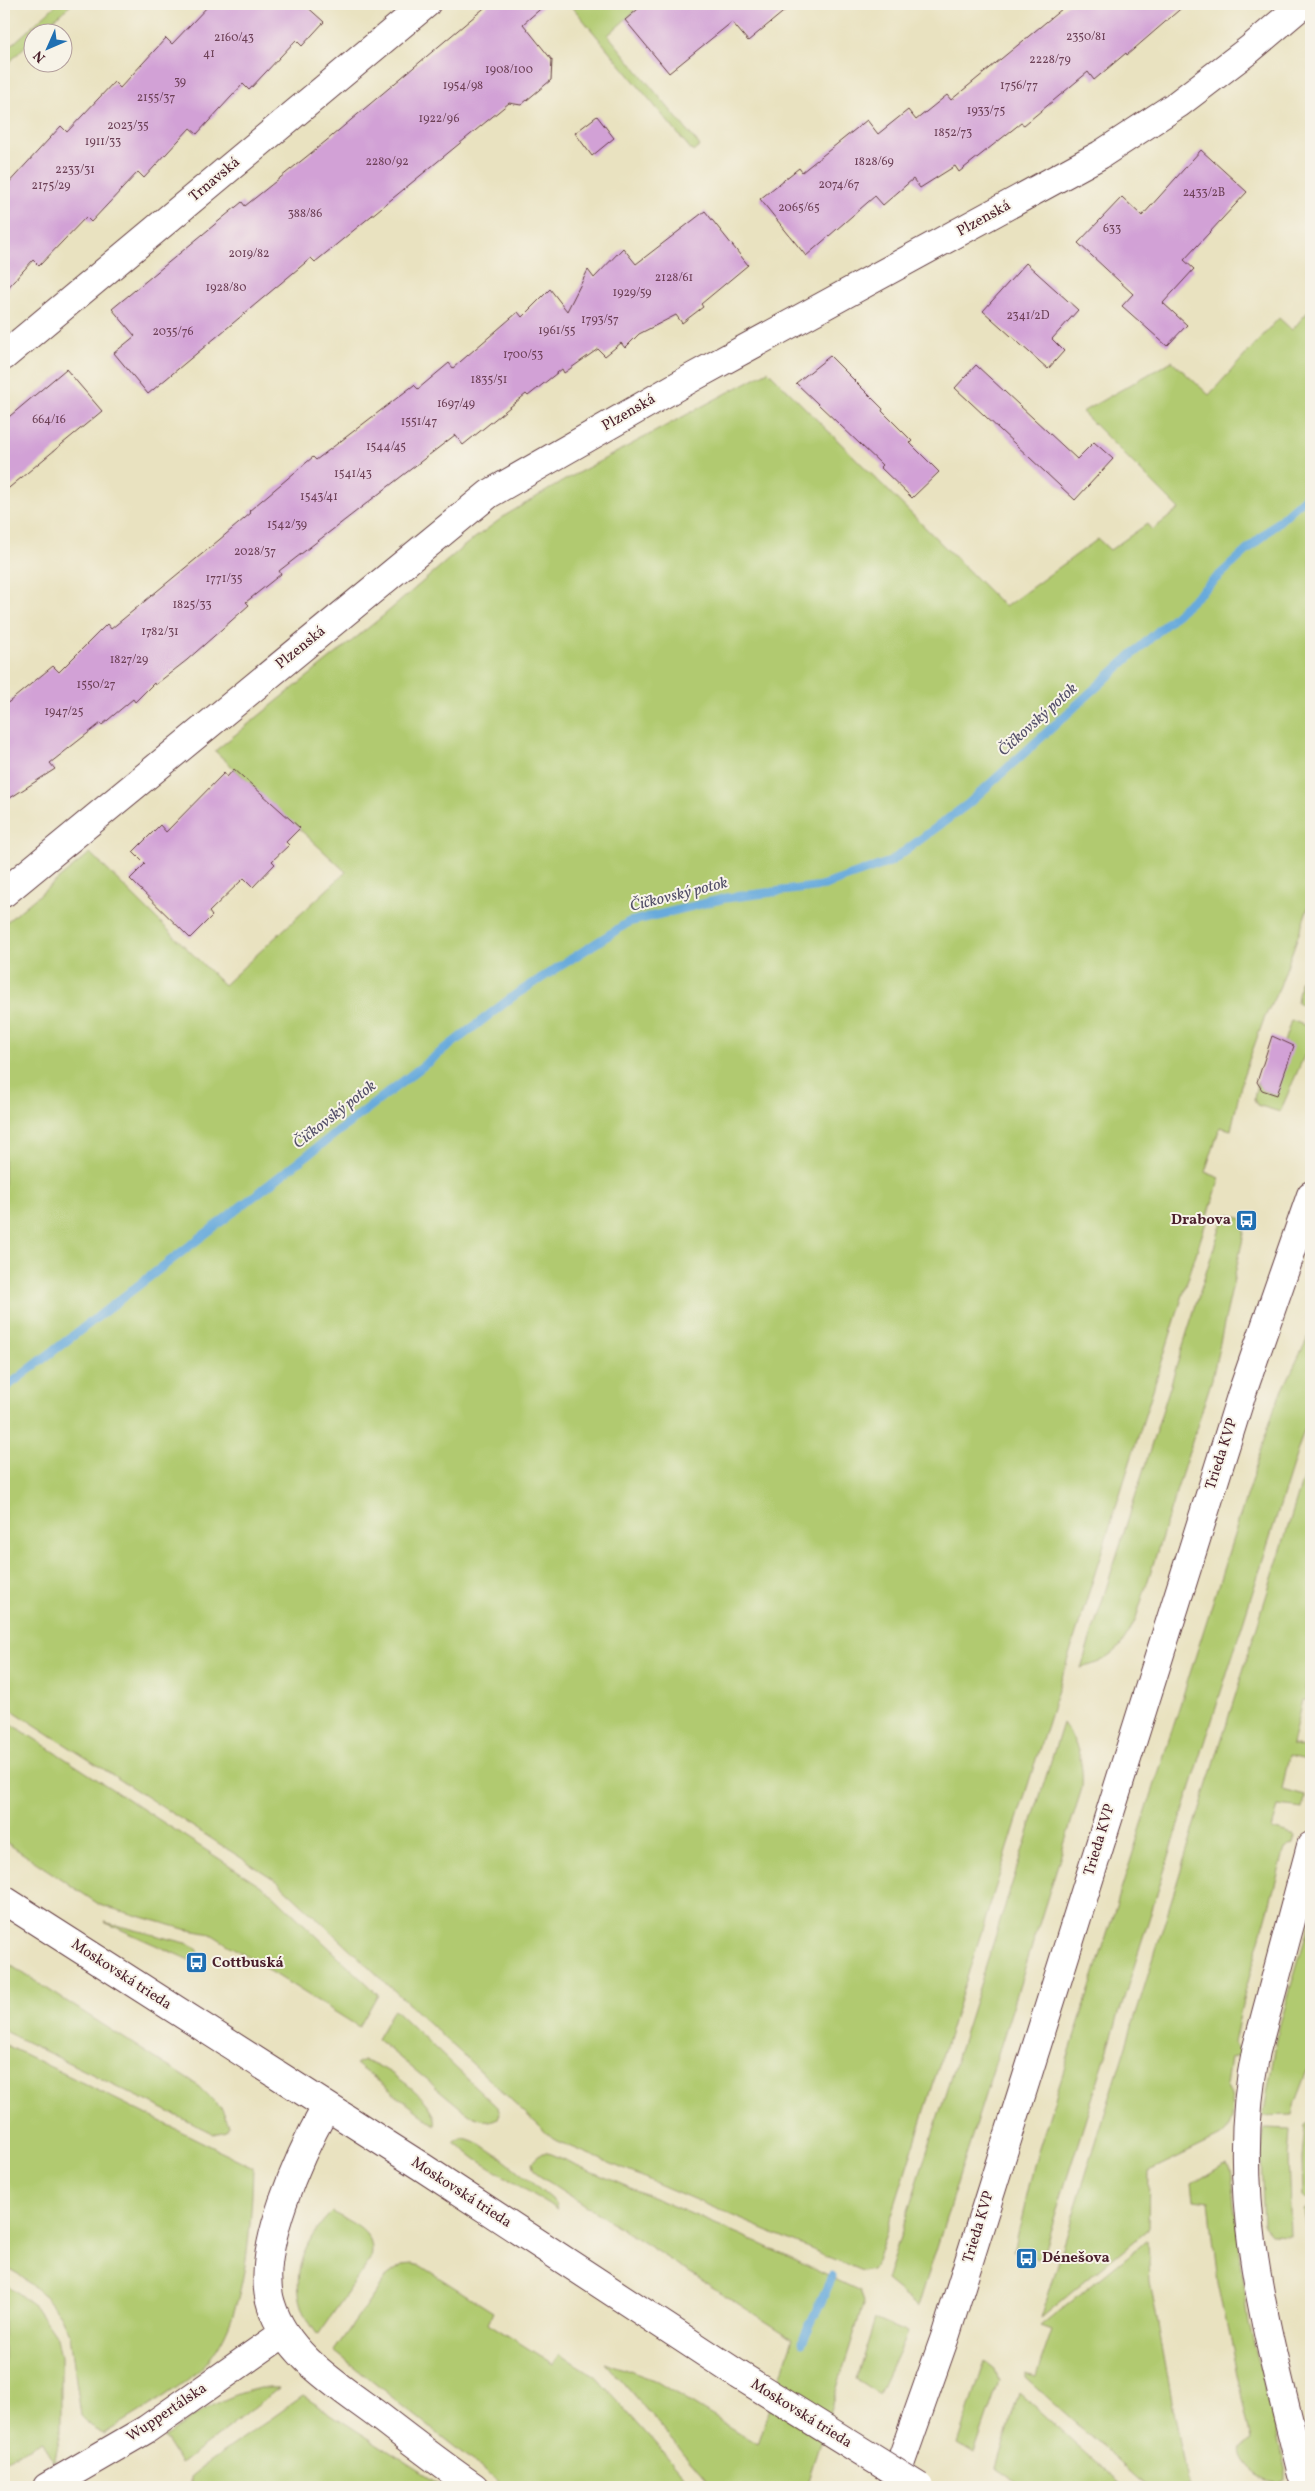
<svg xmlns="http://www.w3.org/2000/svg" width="1315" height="2491" viewBox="0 0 1315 2491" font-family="Vollkorn,serif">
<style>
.green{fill:#b1ca70;stroke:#7e744e}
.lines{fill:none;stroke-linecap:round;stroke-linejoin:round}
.stream{stroke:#67aadc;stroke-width:9}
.building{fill:#d2a1d6}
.minor-casing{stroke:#623c41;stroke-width:30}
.tertiary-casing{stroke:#623c41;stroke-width:30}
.minor{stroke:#fff;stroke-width:28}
.tertiary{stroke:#fff;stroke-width:28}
.tertiary-bridge-casing{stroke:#623c41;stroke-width:30;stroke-linecap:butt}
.tertiary-bridge{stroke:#fff;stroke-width:28}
.labels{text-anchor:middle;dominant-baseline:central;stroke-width:4;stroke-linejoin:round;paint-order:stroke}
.number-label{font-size:12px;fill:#6c4056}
.street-label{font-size:15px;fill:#4a1f2b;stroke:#f7f3e8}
.poi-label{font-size:15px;font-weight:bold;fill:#4a1f2b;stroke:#f7f3e8;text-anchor:start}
.water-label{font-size:16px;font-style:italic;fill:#545069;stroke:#f7f3e8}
</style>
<rect width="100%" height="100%" fill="#f7f3e8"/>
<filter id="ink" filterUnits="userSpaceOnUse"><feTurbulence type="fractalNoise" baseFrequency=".02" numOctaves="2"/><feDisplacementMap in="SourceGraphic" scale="10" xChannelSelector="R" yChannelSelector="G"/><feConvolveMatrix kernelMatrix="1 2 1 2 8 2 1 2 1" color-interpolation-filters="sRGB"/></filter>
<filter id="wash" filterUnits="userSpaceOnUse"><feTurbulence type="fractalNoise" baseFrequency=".0096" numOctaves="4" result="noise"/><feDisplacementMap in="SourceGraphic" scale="20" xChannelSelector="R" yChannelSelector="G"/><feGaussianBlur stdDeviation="1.12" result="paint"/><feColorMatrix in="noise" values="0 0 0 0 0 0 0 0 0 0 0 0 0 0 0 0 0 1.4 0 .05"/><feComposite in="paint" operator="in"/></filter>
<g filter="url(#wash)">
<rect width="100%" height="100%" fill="#e9e2c0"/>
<g class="green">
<path d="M57,4H72L39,32H32V39L4,68V52Z"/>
<path d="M570,4H628L635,11L608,35L700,146L693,152Z"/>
<path d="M1311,308V899L1280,986L1264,1019L1243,1076L1231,1130L1220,1127L1205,1172L1220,1178L877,2262L871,2269L862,2271L553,2139L277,1881L4,1705V924L90,853L224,985L346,872L215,751L383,616L464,546L506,515L565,480L768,371L1005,607L1098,539L1110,550L1147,524L1152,530L1179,509L1082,412L1172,361L1209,395L1279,318L1292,330Z"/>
<path d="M1311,950V1011L1297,1002L1300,983Z"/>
<path d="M1291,1020L1311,1028V1040L1280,1112L1257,1105L1254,1099L1257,1082L1262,1090L1271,1093L1279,1089L1284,1042Z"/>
<path d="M1229,1215L1247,1220L1212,1379L1136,1618C1123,1647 1113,1660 1081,1668L1223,1219Z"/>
<path d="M1311,1331V1408L1041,2260L1014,2251L1034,2164L1275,1406Z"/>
<path d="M1311,1453V1659L1305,1690L1311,1691V1701L1302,1700L1292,1745L1311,1750V1761L1289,1756L1282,1789L1304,1795L1305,1797L1303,1809L1278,1806L1272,1829L1296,1836L1294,1844L1285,1849L1243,2000L1234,2043L1241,2051L1240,2056L1230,2058L1226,2086C1236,2101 1236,2127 1219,2137L1149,2171L1148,2229L1041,2318Z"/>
<path d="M4,1719L269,1891L378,1994L359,2027L211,1934L184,1929L100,1905L4,1841Z"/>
<path d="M1063,1723C1078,1744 1084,1762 1082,1788L918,2307L886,2281Z"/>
<path d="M1311,1918V2060L1295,2102L1292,2115L1263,2116L1279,2028Z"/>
<path d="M104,1922L190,1944L198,1950V1958L196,1963Z"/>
<path d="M4,1961L200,2087L222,2109L229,2125L226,2131L214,2134L4,2031Z"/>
<path d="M394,2009L498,2108L500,2114L498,2118L490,2121L476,2118L461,2108L377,2039Z"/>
<path d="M4,2044L253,2167C251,2229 247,2330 196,2373C168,2396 134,2415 104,2434L96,2431L81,2416L70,2336L60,2315L46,2297L18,2274L4,2266Z"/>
<path d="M363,2060C383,2064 441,2103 435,2125L356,2064Z"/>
<path d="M1311,2121V2198L1306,2199L1303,2196L1302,2159L1305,2124Z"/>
<path d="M1263,2129L1290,2130L1288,2156L1291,2235L1271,2234L1264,2226L1261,2157Z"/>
<path d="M463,2138C488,2141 534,2186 556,2203L558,2210L476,2159L454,2142Z"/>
<path d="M542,2153H548L741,2235L860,2291L864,2302L806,2487H713L605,2362L654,2380L758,2444L793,2339L538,2175L533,2168L532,2162Z"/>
<path d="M1227,2164L1230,2171L1249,2324L1286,2471V2479C1269,2491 1236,2462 1242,2448L1251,2440L1218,2283L1209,2201L1194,2199L1192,2184L1223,2165Z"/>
<path d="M1311,2206V2255L1304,2210Z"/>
<path d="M332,2212C353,2224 377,2231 371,2259L318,2335C285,2294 296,2247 332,2212Z"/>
<path d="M1148,2240L1150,2281L1188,2487H1147L1025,2377V2373L1036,2376L1052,2330L1041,2326Z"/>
<path d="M412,2264L421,2266L493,2312L488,2323L553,2364L560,2354L596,2377L694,2487H505L334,2351L388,2275L402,2265Z"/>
<path d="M4,2282L35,2306L57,2338L61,2357V2431L54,2464L43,2441L4,2460Z"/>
<path d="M875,2319L907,2333L879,2394L856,2379Z"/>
<path d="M985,2361L995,2369L999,2381L974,2454L958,2444Z"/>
<path d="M261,2388H279L181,2464L164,2437C195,2416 223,2395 261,2388Z"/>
<path d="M1019,2393L1124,2487H1025L996,2469Z"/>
<path d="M303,2396L444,2487H198L190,2483V2477L201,2468Z"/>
</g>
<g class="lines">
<g class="stream">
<path d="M4,1389L515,995L629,922L726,898L822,886L890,862L968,804L1311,492"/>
<path d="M802,2342L832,2277"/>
</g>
</g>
<g id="blocks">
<g class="building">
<path d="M210,4H304L324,22L302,46L296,40L249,90L243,84L197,134L190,128L144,178L138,172L91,222L86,217L39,266L33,260L4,292V188L61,126L67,132L114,82L120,88L166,38L172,44Z"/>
<path d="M489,4H546L523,24L552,60L551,80L521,105L509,103L315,262L311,258L148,394L114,353L135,336L112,309L242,202L245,206L326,141Z"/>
<path d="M644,4H793L748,41L732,22L669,73L625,20Z"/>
<path d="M1068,4H1186L1127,55L1126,53L1094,80L1088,72L1024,125L1021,123L959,172L955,166L920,188L913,179L883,205L875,196L806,256L760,199L799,168L802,172L867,120L878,134L908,110L916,120L947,95L951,100Z"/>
<path d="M597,116L614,138L592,156L575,133Z"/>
<path d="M1201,150L1247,192L1184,260L1194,269L1163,303L1187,325L1167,346L1122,306L1133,294L1078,243L1122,197L1142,216Z"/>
<path d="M705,211L748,265L701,304L703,307L682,323L676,315L639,334L625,348L621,343L605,356L598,349L564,373L562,369L528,396L526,394L463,445L455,435L279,571L281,574L246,602L249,605L187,660L155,685L154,683L135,702L133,699L102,725L101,723L50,763L55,769L4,802V706L53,666L59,672L107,624L111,629L219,540L251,513L249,511L313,457L316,460L414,385L418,389L449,363L453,368L518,312L522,317L550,289L567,311L588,270L594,278L623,248L636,264Z"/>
<path d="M1026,263L1078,310L1052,339L1064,351L1048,369L983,311Z"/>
<path d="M830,356L883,409L882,411L912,441L910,443L939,472L912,498L880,467L882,465L796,383Z"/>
<path d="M976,365L1077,459L1094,442L1113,459L1075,500L955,388Z"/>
<path d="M66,369L102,411L4,492V421Z"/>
<path d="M234,769L300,828L286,842L289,845L272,861L275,864L253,887L244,878L209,912L212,916L190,938L130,879L145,864L133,852L160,825L166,832L224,773L227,777Z"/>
<path d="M1272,1036L1294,1046L1277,1095L1262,1090L1257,1082Z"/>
</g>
</g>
</g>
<g filter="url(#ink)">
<use href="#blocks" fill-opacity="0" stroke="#623c41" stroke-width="1"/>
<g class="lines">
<defs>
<g id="minor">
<path d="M4,356L426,4"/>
<path d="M4,893L489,494L695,376L1100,155L1178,104L1250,49L1303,4"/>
<path d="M47,2487L147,2429L284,2333"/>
<path d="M1307,2487L1302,2474C1268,2336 1226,2193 1256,2051L1311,1846"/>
</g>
<g id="tertiary">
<path d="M4,1900L422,2167L739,2375"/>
<path d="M326,2107C301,2152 254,2252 271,2304C286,2355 340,2387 380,2417C411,2441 442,2465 474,2487"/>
<path d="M892,2487L946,2334L1242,1393L1311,1195"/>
</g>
</defs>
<use href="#minor" class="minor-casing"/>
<use href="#tertiary" class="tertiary-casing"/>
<use href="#minor" class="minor"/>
<use href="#tertiary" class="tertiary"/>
<defs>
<path id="tertiary-bridge" d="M739,2375L919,2487"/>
</defs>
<use href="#tertiary-bridge" class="tertiary-bridge-casing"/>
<use href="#tertiary-bridge" class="tertiary-bridge"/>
</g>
</g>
<defs>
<symbol id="bus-square" viewBox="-11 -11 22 22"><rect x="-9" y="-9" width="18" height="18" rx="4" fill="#1f6fb2" stroke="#f7f3e8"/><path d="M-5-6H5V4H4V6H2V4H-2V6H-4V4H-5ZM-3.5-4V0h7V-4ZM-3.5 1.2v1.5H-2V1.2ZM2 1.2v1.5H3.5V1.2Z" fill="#fff"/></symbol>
</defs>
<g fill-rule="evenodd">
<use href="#bus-square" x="1234" y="1208" width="25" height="25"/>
<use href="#bus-square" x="184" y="1950" width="25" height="25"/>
<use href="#bus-square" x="1014" y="2246" width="25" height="25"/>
</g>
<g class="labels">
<g class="number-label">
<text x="1086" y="37">2350/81</text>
<text x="234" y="38">2160/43</text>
<text x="209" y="54">41</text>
<text x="1050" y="60">2228/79</text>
<text x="509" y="70">1908/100</text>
<text x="180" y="82">39</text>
<text x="463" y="86">1954/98</text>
<text x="1019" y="86">1756/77</text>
<text x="156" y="98">2155/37</text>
<text x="986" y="111">1933/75</text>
<text x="439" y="119">1922/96</text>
<text x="128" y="126">2023/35</text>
<text x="953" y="133">1852/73</text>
<text x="103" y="142">1911/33</text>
<text x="387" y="162">2280/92</text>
<text x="874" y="162">1828/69</text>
<text x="75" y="170">2233/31</text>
<text x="839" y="185">2074/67</text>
<text x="51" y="186">2175/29</text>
<text x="1204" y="193">2433/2B</text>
<text x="799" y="208">2065/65</text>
<text x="305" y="214">388/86</text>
<text x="1112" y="229">633</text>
<text x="249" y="254">2019/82</text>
<text x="674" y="278">2128/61</text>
<text x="226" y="288">1928/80</text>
<text x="632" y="293">1929/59</text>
<text x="1028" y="316">2341/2D</text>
<text x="600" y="320">1793/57</text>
<text x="557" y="331">1961/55</text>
<text x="173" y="332">2035/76</text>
<text x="523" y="355">1700/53</text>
<text x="489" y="380">1835/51</text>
<text x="456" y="404">1697/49</text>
<text x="49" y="420">664/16</text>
<text x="419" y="422">1551/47</text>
<text x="386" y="447">1544/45</text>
<text x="353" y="474">1541/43</text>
<text x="319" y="497">1543/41</text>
<text x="287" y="525">1542/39</text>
<text x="255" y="552">2028/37</text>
<text x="224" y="579">1771/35</text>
<text x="192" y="605">1825/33</text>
<text x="160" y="632">1782/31</text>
<text x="129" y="660">1827/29</text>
<text x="96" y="685">1550/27</text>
<text x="64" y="712">1947/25</text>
</g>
<g class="street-label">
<text transform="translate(215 180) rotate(-40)">Trnavská</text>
<text transform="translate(984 219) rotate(-29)">Plzenská</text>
<text transform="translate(629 413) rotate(-30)">Plzenská</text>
<text transform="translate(301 648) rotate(-39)">Plzenská</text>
<text transform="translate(1222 1454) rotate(-72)">Trieda KVP</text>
<text transform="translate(1100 1840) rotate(-73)">Trieda KVP</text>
<text transform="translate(121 1975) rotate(33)">Moskovská trieda</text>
<text transform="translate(461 2193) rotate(33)">Moskovská trieda</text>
<text transform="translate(979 2227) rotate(-73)">Trieda KVP</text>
<text transform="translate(167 2413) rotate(-34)">Wuppertálska</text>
<text transform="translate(801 2414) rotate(32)">Moskovská trieda</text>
</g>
<g class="poi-label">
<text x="1231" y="1220" text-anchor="end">Drabova</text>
<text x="212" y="1963">Cottbuská</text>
<text x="1042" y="2258">Dénešova</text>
</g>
<g class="water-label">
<text transform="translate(1038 720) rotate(-42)">Čičkovský potok</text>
<text transform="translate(679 895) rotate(-14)">Čičkovský potok</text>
<text transform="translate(335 1115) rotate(-38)">Čičkovský potok</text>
</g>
</g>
<rect width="1315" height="2491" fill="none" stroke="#f7f3e8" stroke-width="20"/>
<g transform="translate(48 48) rotate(225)"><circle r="24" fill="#f7f3e8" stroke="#b29e9c"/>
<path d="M0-4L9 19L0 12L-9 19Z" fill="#1f6fb2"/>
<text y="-8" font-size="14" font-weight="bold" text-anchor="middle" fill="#4a1f2b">N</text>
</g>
</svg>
